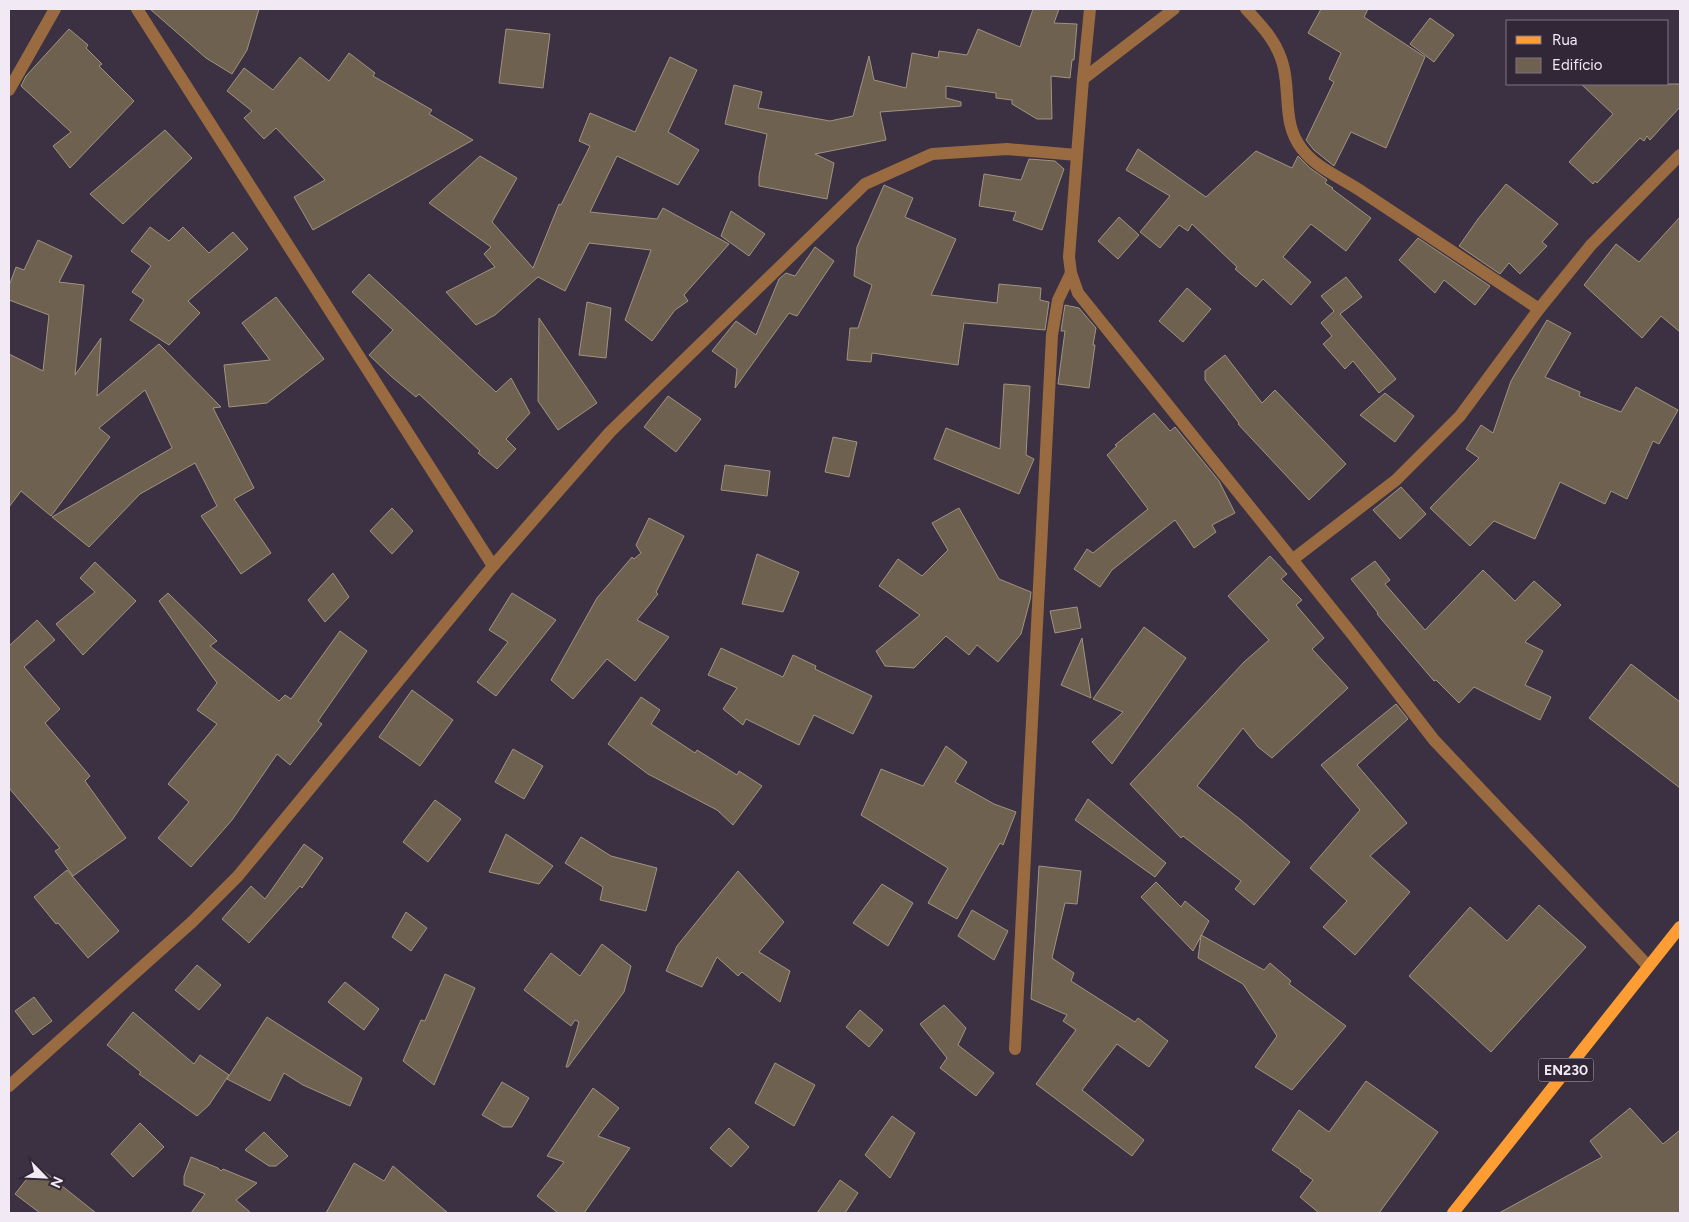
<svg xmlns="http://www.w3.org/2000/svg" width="1689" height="1222" viewBox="0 0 1689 1222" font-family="Figtree,sans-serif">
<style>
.building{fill:#6e614f;stroke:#a19380}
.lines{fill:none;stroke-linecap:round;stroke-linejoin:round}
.minor{stroke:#9a6b40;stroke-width:12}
.major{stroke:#fd9d34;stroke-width:12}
.labels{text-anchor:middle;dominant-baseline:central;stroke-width:4.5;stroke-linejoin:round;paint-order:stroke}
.shield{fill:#312737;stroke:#b7b0bc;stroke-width:1}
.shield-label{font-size:14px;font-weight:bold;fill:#f1eaf5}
</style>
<rect width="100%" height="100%" fill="#3b3142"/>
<g class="building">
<path d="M150,9H259L247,50L232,74L206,58Z"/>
<path d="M1033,9H1059L1054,23L1077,24L1074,60H1072L1070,78L1051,76L1052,119H1037L1012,104V100L996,98V93L946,86V98L961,102V106L880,112L886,140L815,154L834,163L827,199L759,186V176L767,134L725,124L734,85L762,92L758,108L830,121L853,116L869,56L874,80L906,88L912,53L938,58L939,51L967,55L978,29L1020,47Z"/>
<path d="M1321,9H1368L1364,17L1425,57L1386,148L1351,132L1334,166L1314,150L1306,140L1334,82L1329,79L1341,53L1308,33Z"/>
<path d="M1430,18L1454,35L1434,62L1410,44Z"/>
<path d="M69,29L88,45L86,48L102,64L99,66L134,101L70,168L53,146L71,132L21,86L26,76Z"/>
<path d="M506,29L550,34L543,88L499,83Z"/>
<path d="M349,53L375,73L373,76L432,110L429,114L473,140L313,230L294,197L325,180L276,128L264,139L244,118L252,111L227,91L244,68L273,90L300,57L329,81Z"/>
<path d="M670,57L697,70L668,132L699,150L678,185L617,156L590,212L657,219L663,208L729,244L684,295L688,301L675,310L652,341L625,320L651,250L589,243L565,291L538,277L495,315L476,325L446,292L495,267L484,254L491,247L429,203L480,156L517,178L492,222L533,268L559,204L561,205L590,146L579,141L590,113L635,132Z"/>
<path d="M1581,84H1680V107L1650,140L1647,136L1644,141L1640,138L1597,183L1595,181L1593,184L1569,162L1613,114Z"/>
<path d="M165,130L192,158L123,224L90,194Z"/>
<path d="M1138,149L1206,197L1256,151L1292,168L1298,156L1310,168L1327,180L1325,183L1333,188L1332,189L1371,218L1346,251L1311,224L1283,257L1311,282L1291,305L1263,279L1256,287L1235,269L1237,267L1192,224L1188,231L1179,225L1160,248L1140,232L1170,196L1126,170Z"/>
<path d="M1029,159L1055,161L1064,169L1042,230L1013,220L1016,212L979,206L984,174L1021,180Z"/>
<path d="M1506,184L1558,224L1542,242L1547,246L1520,274L1509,263L1500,274L1459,246L1478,219Z"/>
<path d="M884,185L913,198L905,217L956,239L931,295L997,303L999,284L1041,288L1040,300L1049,302L1045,330L964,323L958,365L872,353L871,362L847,360L850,328H858L872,285L854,276L857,247Z"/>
<path d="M731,211L765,234L749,256L721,236Z"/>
<path d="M1119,217L1139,235L1118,259L1098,241Z"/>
<path d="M1680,217V332L1661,316L1642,338L1584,285L1616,244L1639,262Z"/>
<path d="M150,227L169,241L183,227L209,253L233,232L248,249L188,301L200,313L169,345L130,320L144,300L132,292L151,266L131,251Z"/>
<path d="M1418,238L1490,286L1475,305L1444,280L1435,293L1399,260Z"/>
<path d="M38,240L72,256L59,282L84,285L75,375L101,338L97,396L159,344L221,407L213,408L254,488L234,499L271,553L241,574L201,516L217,506L195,463L140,494L89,547L52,517L172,448L145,390L99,428L110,437L51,516L21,491L9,507V354L43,371L49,315L9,300V286L16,267L24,270Z"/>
<path d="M815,247L834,261L797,316L789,313L735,388L737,369L712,351L736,321L756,335L779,279L786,273L795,276Z"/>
<path d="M369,274L496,392L511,378L530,413L506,439L516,449L497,469L478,453L480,451L419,394L416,397L392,377L369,355L393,330L352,292Z"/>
<path d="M1346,277L1362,297L1340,314L1396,379L1379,393L1353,361L1345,369L1323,344L1332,336L1321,323L1334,311L1321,296Z"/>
<path d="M1187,288L1211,309L1183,342L1159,321Z"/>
<path d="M276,297L324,359L267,403L229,407L224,365L270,360L242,323Z"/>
<path d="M587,302L611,308L606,358L579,355Z"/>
<path d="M1065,305L1079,308L1096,328L1093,345H1095L1089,388L1058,384L1065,331H1061Z"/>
<path d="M539,318L597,403L558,430L538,401Z"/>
<path d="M1547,320L1571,333L1545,377L1580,392L1579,396L1621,412L1636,387L1678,410L1659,444L1653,441L1627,499L1611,491L1605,504L1560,482L1535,539L1494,521L1470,546L1430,508L1479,458L1466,449L1481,425L1493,433L1511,381Z"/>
<path d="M1225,355L1262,403L1275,390L1346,464L1309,500L1238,424L1239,423L1205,380V371Z"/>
<path d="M1004,384L1030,386L1026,455L1034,459L1019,494L934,459L946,428L1000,449Z"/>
<path d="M1385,393L1414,416L1395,442L1360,415Z"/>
<path d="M668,396L701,419L676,452L644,427Z"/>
<path d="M1154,413L1170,431L1175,427L1219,481L1235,513L1212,525L1216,532L1194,548L1175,520L1112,570L1100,587L1074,569L1087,549L1093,553L1148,509L1107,455L1117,446L1115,445Z"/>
<path d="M833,437L857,442L849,477L825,472Z"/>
<path d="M725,465L770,471L767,496L721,490Z"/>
<path d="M1401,487L1426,514L1400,539L1373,510Z"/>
<path d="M392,508L413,531L392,554L370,531Z"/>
<path d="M959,508L999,579L1031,592L1030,600L1021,634L998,662L977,645L969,655L946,636L914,668L885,666L876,651L920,615L879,586L898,559L922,576L948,550L932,523Z"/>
<path d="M649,518L684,536L656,592L658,594L637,620L669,637L635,681L607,659L573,699L551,680L597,598L632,557L634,559L641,553L636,545Z"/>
<path d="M757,554L799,572L783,612L742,604Z"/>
<path d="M1270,556L1287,574L1281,579L1302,600L1296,605L1324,638L1312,649L1348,688L1272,758L1258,747L1243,728L1197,786L1241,820L1290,862L1254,905L1235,889L1241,881L1183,836L1181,838L1130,784L1244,662L1269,640L1228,596Z"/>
<path d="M1375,561L1390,580L1385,584L1425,630L1483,570L1515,601L1534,581L1561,605L1525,642L1543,651L1525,685L1551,697L1540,720L1474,687L1459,703L1436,680L1434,681L1377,614L1378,613L1351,579Z"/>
<path d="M95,562L136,601L83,655L56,624L95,592L80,578Z"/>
<path d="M333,573L349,597L325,622L308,600Z"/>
<path d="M168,593L217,641L210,646L279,701L285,695L291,699L340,631L367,651L318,721L322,724L290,765L277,754L232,820L191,867L158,838L189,802L168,784L217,724L197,710L217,683L159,601Z"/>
<path d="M512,593L556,620L496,696L477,682L508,642L489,630Z"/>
<path d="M1077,607L1081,628L1055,633L1050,611Z"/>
<path d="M37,620L55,640L24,667L60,709L45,723L90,776L85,781L126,838L73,876L55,851L60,848L9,788V646Z"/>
<path d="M1144,627L1186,658L1112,764L1092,742L1123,712L1093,699Z"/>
<path d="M1082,638L1091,698L1061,685Z"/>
<path d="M721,648L783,677L793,655L816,666L815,669L872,696L853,734L814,715L799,745L746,719L743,725L723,709L737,688L708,675Z"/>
<path d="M1631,664L1680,702V788L1589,718Z"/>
<path d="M412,690L453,720L420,766L379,737Z"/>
<path d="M641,697L660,710L651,724L695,753L697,750L737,775L739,771L762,786L733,825L717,810L648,774L608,744Z"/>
<path d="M1396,704L1408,719L1357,765L1407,823L1370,856L1410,892L1355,955L1323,927L1347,901L1310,868L1360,810L1321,765Z"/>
<path d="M946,746L967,762L955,782L994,804L1016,812L1003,845L1000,843L957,919L928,903L948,868L861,815L881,769L923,786Z"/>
<path d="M513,749L543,766L524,799L495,782Z"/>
<path d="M1088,799L1166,863L1155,877L1075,820Z"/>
<path d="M435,800L461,819L428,862L403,842Z"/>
<path d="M506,834L553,866L539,884L489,872Z"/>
<path d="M581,837L611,856L657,868L646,911L600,900L603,887L565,863Z"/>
<path d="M304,844L323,858L302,888L300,886L249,943L222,919L251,886L265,899Z"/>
<path d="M1039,866L1081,871L1077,904L1065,903L1052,958L1074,973L1071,981L1135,1022L1138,1018L1168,1041L1149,1067L1117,1044L1082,1090L1144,1140L1132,1156L1036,1084L1076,1030L1063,1021L1067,1015L1031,999Z"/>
<path d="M67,870L119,931L88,958L58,923L56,924L34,897Z"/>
<path d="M738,871L784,922L759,952L790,971L780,1002L742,972L738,976L717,957L702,987L666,971L677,946Z"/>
<path d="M1156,882L1181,907L1185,901L1209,921L1193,951L1141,897Z"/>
<path d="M882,884L913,903L888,946L853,923Z"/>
<path d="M1539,905L1586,947L1491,1052L1409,976L1470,907L1507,941Z"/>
<path d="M972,910L1008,931L994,960L958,936Z"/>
<path d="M406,912L427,928L411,951L392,937Z"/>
<path d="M1201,935L1264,970L1270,963L1291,981L1289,984L1346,1026L1292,1090L1255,1067L1277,1036L1243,984L1198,958Z"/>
<path d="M602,944L631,966L624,992L568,1067H566L579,1022L575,1020L571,1026L524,990L551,953L580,976Z"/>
<path d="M197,965L221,985L199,1010L175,990Z"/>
<path d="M445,974L475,988L434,1085L403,1061L421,1020L425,1021Z"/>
<path d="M345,982L379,1009L364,1030L328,1002Z"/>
<path d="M34,997L52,1021L33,1035L15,1011Z"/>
<path d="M944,1005L966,1028L958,1045L994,1073L976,1096L940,1068L947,1058L920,1024Z"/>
<path d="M860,1010L883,1030L869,1047L846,1027Z"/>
<path d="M133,1012L194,1064L200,1055L229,1075L209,1105L197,1116L139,1074L141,1072L107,1045Z"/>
<path d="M267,1017L362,1078L350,1106L303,1085L284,1073L270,1101L227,1079Z"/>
<path d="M775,1063L815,1085L794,1126L755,1103Z"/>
<path d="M1366,1081L1438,1132L1379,1213H1319L1300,1197L1313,1180L1300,1171L1301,1170L1272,1150L1299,1110L1329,1132Z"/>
<path d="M502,1082L529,1098L512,1127H503L482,1115Z"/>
<path d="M593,1088L619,1108L598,1136L630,1148L584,1213H558L537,1196L564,1162L547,1156Z"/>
<path d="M1630,1108L1663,1144L1680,1130V1213H1499L1602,1157L1590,1141Z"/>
<path d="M892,1116L915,1133L890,1178L865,1155Z"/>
<path d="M140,1123L164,1147L133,1177L111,1154Z"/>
<path d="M729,1128L749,1147L731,1167L710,1148Z"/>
<path d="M264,1132L288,1156L276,1166H269L245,1150Z"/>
<path d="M191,1157L218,1168L221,1171L223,1169L257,1183L236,1200L251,1213H191L205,1194L184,1185V1176Z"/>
<path d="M354,1163L384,1181L393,1166L448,1213H326Z"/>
<path d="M37,1166L96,1213H40L15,1194Z"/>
<path d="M840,1180L858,1193L845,1213H817Z"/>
</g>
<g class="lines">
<g class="minor">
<path d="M137,9L493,566"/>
<path d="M1090,9L1083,79L1069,257L1071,273L1078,293L1352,634L1434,740L1648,966"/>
<path d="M1246,9C1263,27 1279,44 1284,69C1290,97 1283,125 1302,149C1317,169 1344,179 1364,193C1422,231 1480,270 1539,309"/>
<path d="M1083,79L1174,9"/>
<path d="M9,90L55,9"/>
<path d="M1292,560L1396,480L1460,416L1539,309L1591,245L1680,155"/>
<path d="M1015,1049L1052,335L1058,300L1071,273"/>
<path d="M9,1086L192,922L238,876L493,566L610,432L865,184L932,154L1007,149L1077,155"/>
</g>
<path class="major" d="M1453,1213L1680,927"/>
</g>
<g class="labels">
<rect class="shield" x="1538.5" y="1058.5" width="55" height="23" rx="4"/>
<g class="shield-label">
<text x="1566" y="1070">EN230</text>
</g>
</g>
<rect width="1689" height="1222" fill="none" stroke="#f1eaf5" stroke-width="20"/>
<rect x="1506" y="20" width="162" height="65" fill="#312737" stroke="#7e7583"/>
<rect x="1516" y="36" width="25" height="8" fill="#fd9d34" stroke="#7e7583"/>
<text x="1552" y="45" font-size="15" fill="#f1eaf5">Rua</text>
<rect x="1516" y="58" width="25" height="15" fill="#6e614f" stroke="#7e7583"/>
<text x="1552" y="70" font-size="15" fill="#f1eaf5">Edifício</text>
<g transform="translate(45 1177) rotate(114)" stroke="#312737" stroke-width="4" paint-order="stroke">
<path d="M0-4L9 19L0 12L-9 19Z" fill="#f1eaf5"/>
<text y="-8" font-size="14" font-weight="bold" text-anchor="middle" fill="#f1eaf5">N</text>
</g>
</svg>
